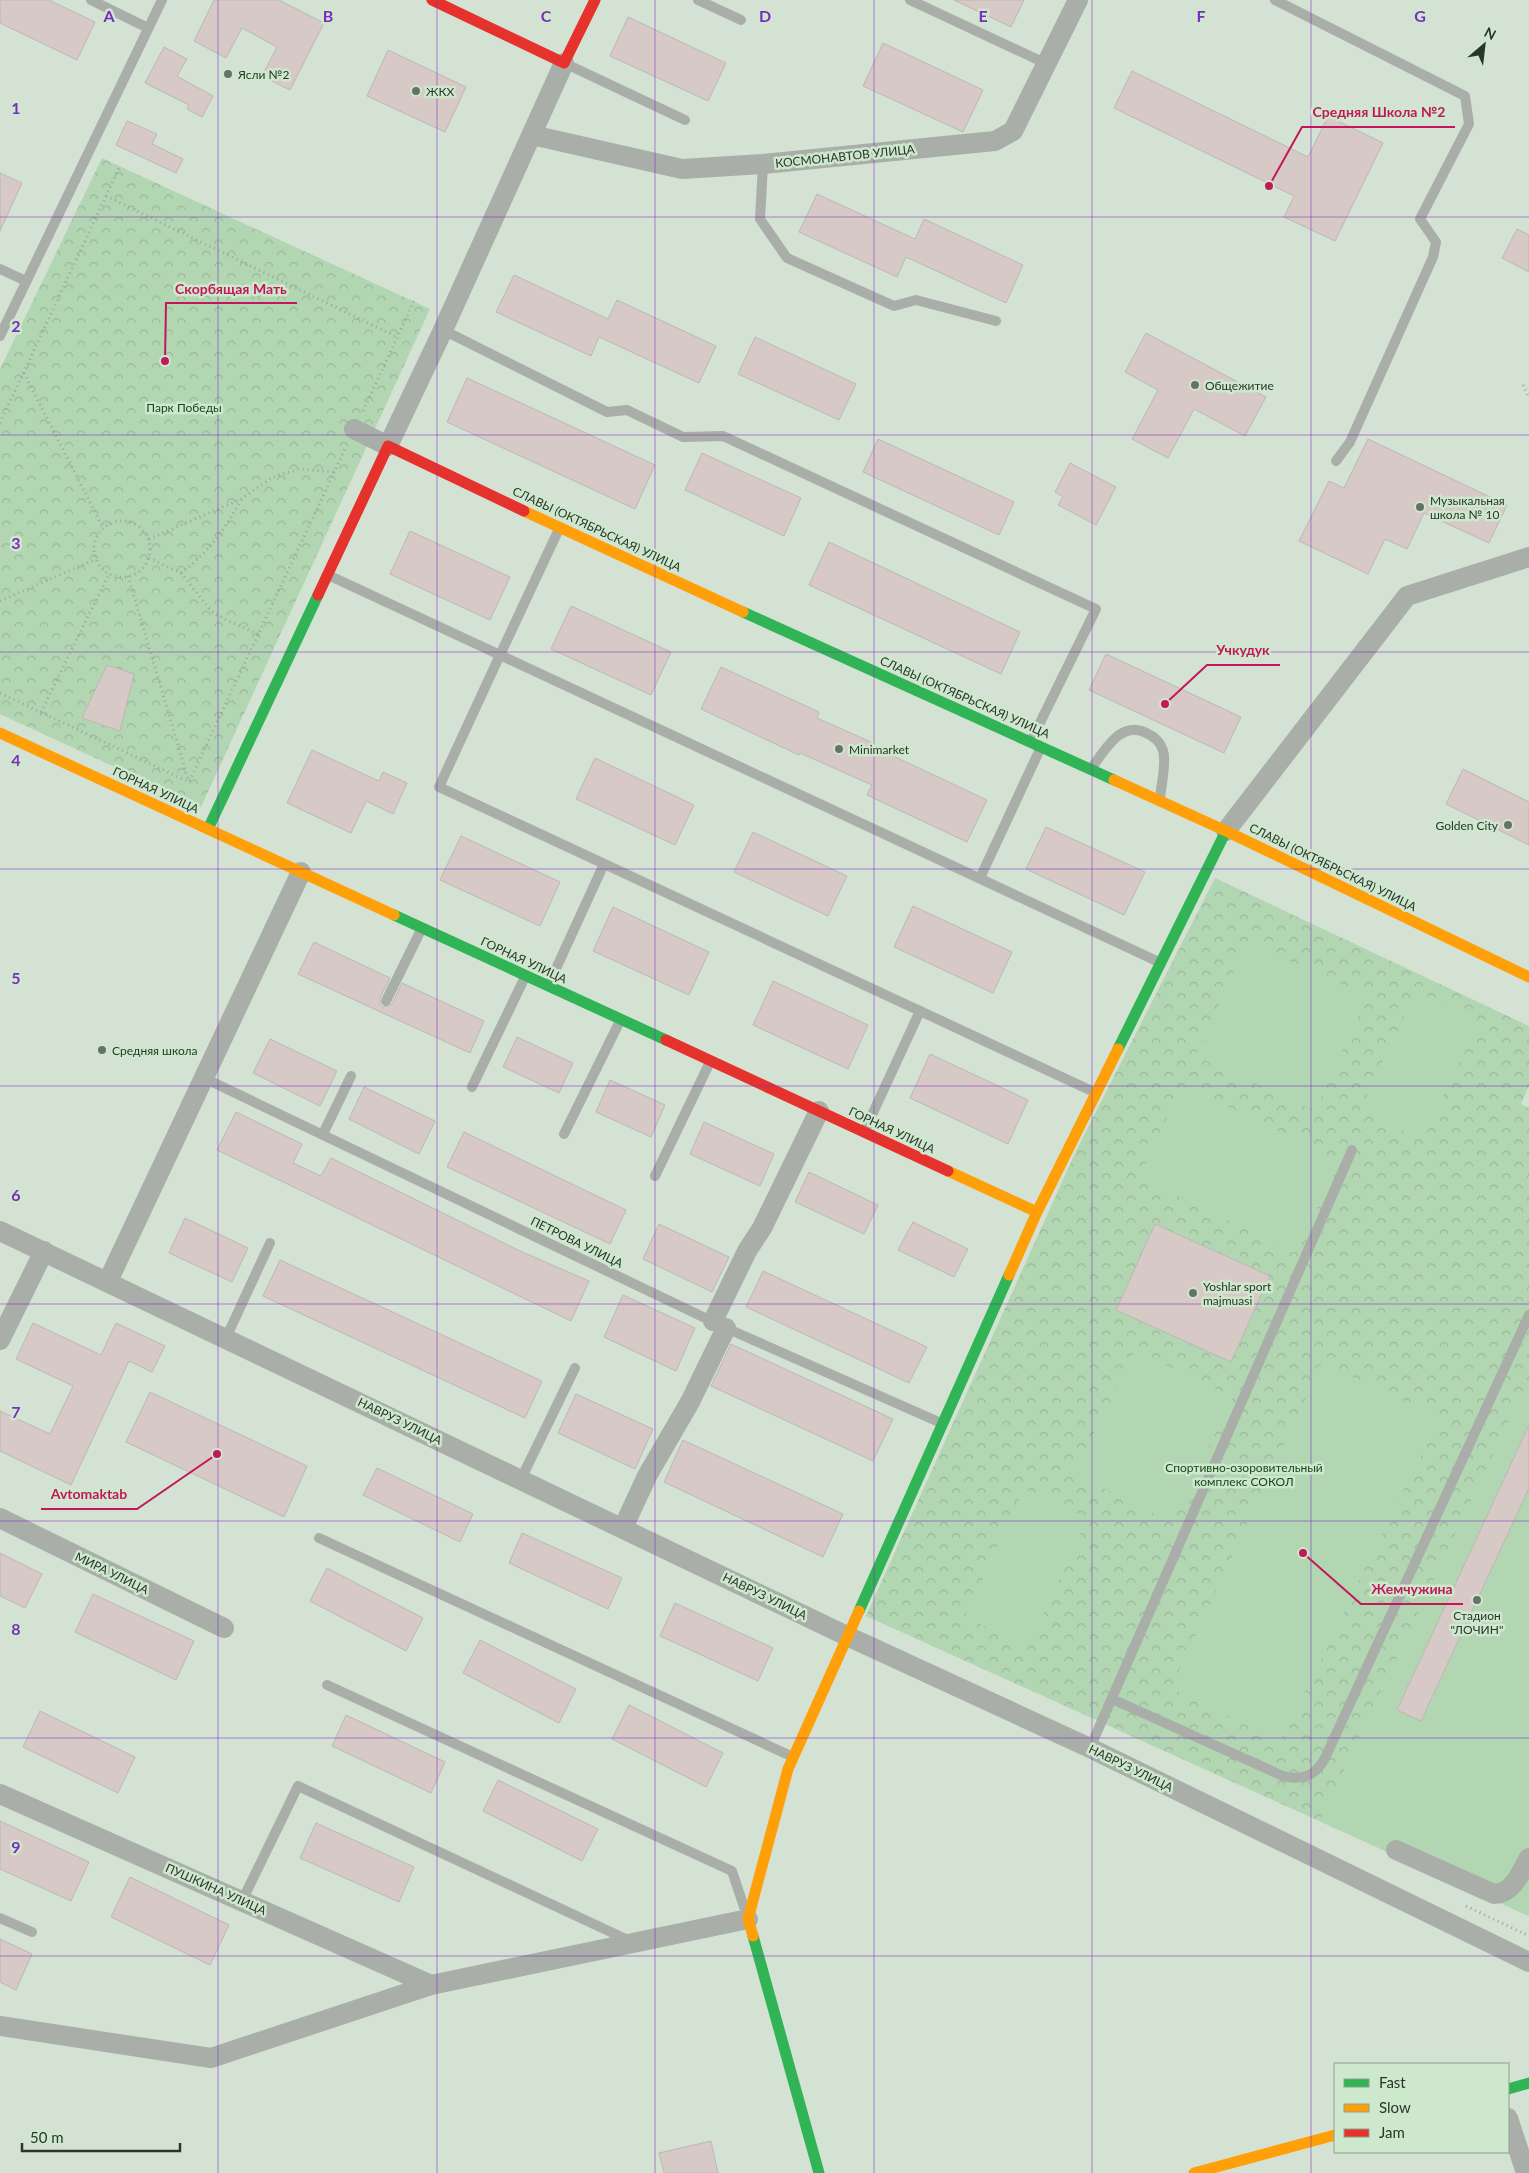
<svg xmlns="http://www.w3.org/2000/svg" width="1529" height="2173" viewBox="0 0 1529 2173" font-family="Lato,sans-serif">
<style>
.park{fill:url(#park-crowns)}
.pitch{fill:#b2d6b2}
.building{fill:#d7c9c6;stroke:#bab9b4}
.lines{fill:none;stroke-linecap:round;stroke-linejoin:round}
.path{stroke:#9ea49e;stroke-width:3;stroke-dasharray:1 4;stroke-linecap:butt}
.lane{stroke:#a9aea9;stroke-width:10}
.street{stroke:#a9aea9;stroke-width:20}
.fast{stroke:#30b455;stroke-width:11}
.slow{stroke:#ff9f0a;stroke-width:11}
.jam{stroke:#e5322d;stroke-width:11}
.grid{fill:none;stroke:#7b2cbf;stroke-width:1;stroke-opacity:0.55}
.poi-dot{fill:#667266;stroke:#cee8ce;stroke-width:2}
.labels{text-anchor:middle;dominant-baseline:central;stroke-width:5;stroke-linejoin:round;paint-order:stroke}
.poi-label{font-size:12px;fill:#2b352b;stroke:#cee8ce;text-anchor:start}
.street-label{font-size:12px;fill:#2b352b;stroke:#cee8ce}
.park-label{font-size:12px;fill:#15491a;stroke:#cee8ce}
.grid-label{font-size:16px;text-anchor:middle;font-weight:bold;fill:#7b2cbf;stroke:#cee8ce;stroke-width:5;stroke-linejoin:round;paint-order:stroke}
.leader{fill:none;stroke:#c2185b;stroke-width:2}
.callout-dot{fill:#c2185b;stroke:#cee8ce;stroke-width:2}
.callout-label{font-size:14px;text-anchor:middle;font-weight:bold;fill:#c2185b;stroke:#cee8ce;stroke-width:5;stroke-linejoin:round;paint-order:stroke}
</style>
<defs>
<pattern id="park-crowns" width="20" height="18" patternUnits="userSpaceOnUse" patternTransform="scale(1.25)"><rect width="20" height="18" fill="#b2d6b2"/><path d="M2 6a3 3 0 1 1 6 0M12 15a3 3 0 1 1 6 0" fill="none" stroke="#99b899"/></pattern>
</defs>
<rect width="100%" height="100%" fill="#d4e2d4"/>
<g class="park">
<path d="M102,158L430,309L201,807L0,714V369Z"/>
<path d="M1215,878L1529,1026V1086L1521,1104L1529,1108V1916L866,1616L1076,1151Z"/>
</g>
<g class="pitch">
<path d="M1248,942L1367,997L1315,1111L1196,1056Z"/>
<path d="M1416,991L1478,1020L1423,1140L1360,1111Z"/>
<path d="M1183,1085L1340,1161L1295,1253L1139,1177Z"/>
<path d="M1135,1350L1233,1398L1172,1522L1074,1474Z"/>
<path d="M1322,1363L1439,1418L1280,1742L1171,1688Z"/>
<path d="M1529,1378V1916L1320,1821Z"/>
<path d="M1024,1489L1088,1518L1028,1647L965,1617Z"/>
</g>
<g class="building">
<path d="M0,0H49L95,22L77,60L0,23Z"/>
<path d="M214,0H279L324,23L290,90L262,76L277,47L242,28L226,58L194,41Z"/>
<path d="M954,0H1024L1011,27Z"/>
<path d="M628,17L726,63L708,101L610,56Z"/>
<path d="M883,43L983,90L963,132L863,86Z"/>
<path d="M164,47L187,59L177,76L213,96L202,117L187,109L189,105L145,83Z"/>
<path d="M388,50L466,87L445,132L367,96Z"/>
<path d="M1132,71L1308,157L1328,116L1383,143L1335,241L1284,217L1294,196L1114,108Z"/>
<path d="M127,121L157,134L152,144L183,159L176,173L116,145Z"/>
<path d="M0,173L22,183L0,231Z"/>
<path d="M817,194L915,239L924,219L1023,265L1006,303L906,257L897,277L799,232Z"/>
<path d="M1517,229L1529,235V272L1502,258Z"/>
<path d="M514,275L608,319L617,300L716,346L699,383L599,337L591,356L496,312Z"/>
<path d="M1146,333L1266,397L1245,436L1194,409L1168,458L1132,439L1158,390L1125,372Z"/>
<path d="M755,337L856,384L839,420L738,374Z"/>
<path d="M467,378L655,465L635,509L447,422Z"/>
<path d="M878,439L1014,502L999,535L863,472Z"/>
<path d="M1368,439L1507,505L1489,543L1424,513L1407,549L1385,539L1368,574L1299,541L1329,481L1344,488Z"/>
<path d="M702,453L801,498L784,536L685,490Z"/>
<path d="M1070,463L1116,487L1096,525L1058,505L1063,497L1055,492Z"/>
<path d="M410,531L510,577L490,620L390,574Z"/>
<path d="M829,542L1020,632L1001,674L809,585Z"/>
<path d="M571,606L671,652L651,695L551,649Z"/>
<path d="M1106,654L1241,717L1224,753L1089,690Z"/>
<path d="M107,665L134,674L120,731L82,718Z"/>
<path d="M721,667L819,712L817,718L871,742L870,745L987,800L967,842L867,795L872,785L800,753L799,755L701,709Z"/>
<path d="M312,750L379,781L383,772L407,783L393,814L366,801L351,833L287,803Z"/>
<path d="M595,758L694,805L675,845L576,799Z"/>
<path d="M1463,769L1529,802V845L1446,804Z"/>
<path d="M1046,827L1145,872L1124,915L1026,869Z"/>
<path d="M753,832L847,876L828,916L734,872Z"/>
<path d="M461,836L560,882L540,926L440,880Z"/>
<path d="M913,906L1012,952L993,993L894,947Z"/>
<path d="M613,907L709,952L689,995L593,951Z"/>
<path d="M314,942L390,978L380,998V1004L383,1007L392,1004L402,983L484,1021L470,1053L298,974Z"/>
<path d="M773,981L868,1025L848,1069L753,1025Z"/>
<path d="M517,1037L573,1063L559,1093L503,1067Z"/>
<path d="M270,1039L337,1071L320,1106L253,1073Z"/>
<path d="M930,1054L1028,1100L1008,1144L910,1098Z"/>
<path d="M610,1080L665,1105L651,1137L596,1112Z"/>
<path d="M364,1087L435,1121L419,1154L349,1119Z"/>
<path d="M236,1112L302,1144L293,1163L321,1176L331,1158L518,1250L589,1281L571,1321L217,1150Z"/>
<path d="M704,1122L774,1154L760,1186L690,1154Z"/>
<path d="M464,1132L626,1210L610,1244L447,1167Z"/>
<path d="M809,1172L878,1205L864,1234L795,1202Z"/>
<path d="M185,1218L248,1248L232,1282L169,1253Z"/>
<path d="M913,1222L968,1249L954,1277L898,1250Z"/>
<path d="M659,1224L729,1257L712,1292L643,1259Z"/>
<path d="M1155,1224L1270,1276L1231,1362L1116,1310Z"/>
<path d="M280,1260L542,1381L525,1418L263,1296Z"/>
<path d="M763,1271L927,1347L909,1383L746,1307Z"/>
<path d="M623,1295L695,1328L676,1371L604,1337Z"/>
<path d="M33,1323L101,1355L116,1323L165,1346L152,1372L129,1361L71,1485L0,1451V1411L50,1434L73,1386L16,1359Z"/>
<path d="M731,1344L893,1419L873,1461L711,1386Z"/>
<path d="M150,1392L307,1466L284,1517L126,1442Z"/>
<path d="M576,1394L653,1429L635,1469L558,1433Z"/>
<path d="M1529,1425V1488L1421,1721L1397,1710Z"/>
<path d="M683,1440L843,1514L823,1557L664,1482Z"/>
<path d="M377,1468L473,1514L460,1542L363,1495Z"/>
<path d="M522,1533L622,1578L608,1609L509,1563Z"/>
<path d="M0,1553L42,1574L25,1608L0,1596Z"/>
<path d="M327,1568L423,1618L406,1651L310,1601Z"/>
<path d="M93,1594L194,1641L176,1680L75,1632Z"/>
<path d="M675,1603L773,1648L758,1681L660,1636Z"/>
<path d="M480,1640L576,1689L559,1723L463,1673Z"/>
<path d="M629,1705L723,1753L706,1787L612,1739Z"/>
<path d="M40,1711L135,1757L118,1793L23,1747Z"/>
<path d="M346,1715L445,1762L431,1793L332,1746Z"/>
<path d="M498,1780L598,1829L582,1861L483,1811Z"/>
<path d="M0,1821L89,1862L71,1901L0,1869Z"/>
<path d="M316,1823L414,1867L399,1902L300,1858Z"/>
<path d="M130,1877L229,1925L210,1965L111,1917Z"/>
<path d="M0,1939L32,1954L16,1990L0,1982Z"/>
<path d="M711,2141L718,2173H664L659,2153Z"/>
</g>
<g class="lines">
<g class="path">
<path d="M106,196L397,337"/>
<path d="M24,373L103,528"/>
<path d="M1523,385L1529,398"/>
<path d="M363,411L414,301"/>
<path d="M0,423L120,166"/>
<circle cx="122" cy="549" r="28"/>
<path d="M149,539L241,499L273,477L299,469L334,472"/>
<path d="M149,558L181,573L211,611L232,623L258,634"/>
<path d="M181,573C209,552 224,530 241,500"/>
<path d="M128,576L189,782"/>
<path d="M0,601L96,559"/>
<path d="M0,693L189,782L346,447"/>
<path d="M41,712L109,574"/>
<path d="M1466,1906L1529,1936"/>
</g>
<g class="lane">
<path d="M91,0L148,28"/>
<path d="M698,0L741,20"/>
<path d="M910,0L1047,64"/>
<path d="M1275,0L1465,96L1469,124L1420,219L1436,242L1433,257L1350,442L1336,461"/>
<path d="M564,63L685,120"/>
<path d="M763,164L760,219L787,258L894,306L916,300L996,321"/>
<path d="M0,269L26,281"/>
<path d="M443,330L607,412L627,410L683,437L723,436L1096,609L1031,741"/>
<path d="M0,336L162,0"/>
<path d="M559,529L500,655L1161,963"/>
<path d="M328,575L500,655L439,787L1094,1092"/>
<path d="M1091,769C1105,750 1122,717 1150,735C1158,739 1164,748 1164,757C1165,770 1161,786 1160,799"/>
<path d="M980,878L1041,747"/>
<path d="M548,986L604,864"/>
<path d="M386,1001L422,928"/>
<path d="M204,1078L726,1328L941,1423"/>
<path d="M472,1087L525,977"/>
<path d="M865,1130L920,1011"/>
<path d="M323,1134L351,1076"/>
<path d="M564,1134L620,1021"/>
<path d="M655,1176L710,1062"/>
<path d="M226,1338L270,1243"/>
<path d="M521,1479L575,1368"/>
<path d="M319,1538L793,1757"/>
<path d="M327,1685L732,1871L744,1907"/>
<path d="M1112,1699L1283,1776C1301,1781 1316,1776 1325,1758L1529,1315"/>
<path d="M1090,1748L1352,1150"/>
<path d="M242,1901L298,1786L630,1941"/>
<path d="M0,1918L32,1932"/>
</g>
<g class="street">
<path d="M532,135L682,169L763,164L995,141L1013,131L1078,0"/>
<path d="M354,429L388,446L443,330L564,63"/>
<path d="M1226,831L1407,596L1529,557"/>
<path d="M0,1231L847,1636L1090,1748L1529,1962"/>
<path d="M108,1281L301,872"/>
<path d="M713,1321L747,1251L762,1228L819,1111"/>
<path d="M0,1340L44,1251"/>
<path d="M0,1518L224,1628"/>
<path d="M623,1528L647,1476L690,1402L726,1328"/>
<path d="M0,1794L431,1985"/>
<path d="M1396,1850L1494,1894C1513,1894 1520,1873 1529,1858"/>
<path d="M0,2026L211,2058L431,1985L748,1919"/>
<path d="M1508,2118L1526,2173"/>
</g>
<g class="fast">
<path d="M743,612L1114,780"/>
<path d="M208,829L318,595"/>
<path d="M394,915L666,1040"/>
<path d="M1118,1049L1226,831"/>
<path d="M859,1611L1009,1275"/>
<path d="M753,1936L819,2173"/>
<path d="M1508,2089L1529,2083"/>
</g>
<g class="slow">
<path d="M524,511L743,612"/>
<path d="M0,733L394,915"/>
<path d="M1114,780L1226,831L1529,977"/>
<path d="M948,1171L1037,1212"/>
<path d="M1009,1275L1037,1212L1118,1049"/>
<path d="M753,1936L748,1919L788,1769L859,1611"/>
<path d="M1194,2173L1335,2135"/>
</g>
<g class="jam">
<path d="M432,0L564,63L595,0"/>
<path d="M318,595L388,446L524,511"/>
<path d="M666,1040L948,1171"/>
</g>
</g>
<path class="grid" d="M218,0V2173M437,0V2173M655,0V2173M874,0V2173M1092,0V2173M1311,0V2173M0,217H1529M0,435H1529M0,652H1529M0,869H1529M0,1086H1529M0,1304H1529M0,1521H1529M0,1738H1529M0,1956H1529"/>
<g class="poi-dot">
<circle cx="228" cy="74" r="5"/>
<circle cx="416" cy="91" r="5"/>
<circle cx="1195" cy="385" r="5"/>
<circle cx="1420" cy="507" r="5"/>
<circle cx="839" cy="749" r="5"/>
<circle cx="1508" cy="825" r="5"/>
<circle cx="102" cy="1050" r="5"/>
<circle cx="1193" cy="1293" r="5"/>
<circle cx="1477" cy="1600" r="5"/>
</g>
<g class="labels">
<g class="poi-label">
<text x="238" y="74">Ясли №2</text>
<text x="426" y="91">ЖКХ</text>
<text x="1205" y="385">Общежитие</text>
<text x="1430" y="500">Музыкальная<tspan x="1430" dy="14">школа № 10</tspan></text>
<text x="849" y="749">Minimarket</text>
<text x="1498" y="825" text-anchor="end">Golden City</text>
<text x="112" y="1050">Средняя школа</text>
<text x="1203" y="1286">Yoshlar sport<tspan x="1203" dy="14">majmuasi</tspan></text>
<text x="1477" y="1615" text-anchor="middle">Стадион<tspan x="1477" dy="14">"ЛОЧИН"</tspan></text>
</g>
<g class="street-label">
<text transform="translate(845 156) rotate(-6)">КОСМОНАВТОВ УЛИЦА</text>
<text transform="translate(597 529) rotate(25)">СЛАВЫ (ОКТЯБРЬСКАЯ) УЛИЦА</text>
<text transform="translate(965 697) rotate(24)">СЛАВЫ (ОКТЯБРЬСКАЯ) УЛИЦА</text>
<text transform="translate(156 790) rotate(25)">ГОРНАЯ УЛИЦА</text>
<text transform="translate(1333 867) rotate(26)">СЛАВЫ (ОКТЯБРЬСКАЯ) УЛИЦА</text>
<text transform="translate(524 960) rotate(25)">ГОРНАЯ УЛИЦА</text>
<text transform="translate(892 1130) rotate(25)">ГОРНАЯ УЛИЦА</text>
<text transform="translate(577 1242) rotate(26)">ПЕТРОВА УЛИЦА</text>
<text transform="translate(400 1421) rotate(26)">НАВРУЗ УЛИЦА</text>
<text transform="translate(112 1573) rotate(26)">МИРА УЛИЦА</text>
<text transform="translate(765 1596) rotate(26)">НАВРУЗ УЛИЦА</text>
<text transform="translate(1131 1768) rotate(26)">НАВРУЗ УЛИЦА</text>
<text transform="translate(216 1889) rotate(24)">ПУШКИНА УЛИЦА</text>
</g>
<g class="park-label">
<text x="184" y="407">Парк Победы</text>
<text x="1244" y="1467">Спортивно-озоровительный<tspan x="1244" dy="14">комплекс СОКОЛ</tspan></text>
</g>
</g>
<g class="grid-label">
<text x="109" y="22">A</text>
<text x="328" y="22">B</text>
<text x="546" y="22">C</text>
<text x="765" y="22">D</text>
<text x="983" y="22">E</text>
<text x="1201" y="22">F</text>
<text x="1420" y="22">G</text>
<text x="16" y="114">1</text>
<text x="16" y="332">2</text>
<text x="16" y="549">3</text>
<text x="16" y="766">4</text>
<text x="16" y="984">5</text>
<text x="16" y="1201">6</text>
<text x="16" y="1418">7</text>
<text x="16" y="1635">8</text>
<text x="16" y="1853">9</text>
</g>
<path class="leader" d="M1269 186L1302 127H1455M165 361L166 303H297M1165 704L1207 665H1280M217 1454L137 1509H41M1303 1553L1361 1604H1463"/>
<g class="callout-dot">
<circle cx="1269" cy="186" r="5"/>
<circle cx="165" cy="361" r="5"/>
<circle cx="1165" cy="704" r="5"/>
<circle cx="217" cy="1454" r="5"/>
<circle cx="1303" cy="1553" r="5"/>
</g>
<g class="callout-label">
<text x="1379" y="117">Средняя Школа №2</text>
<text x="231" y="294">Скорбящая Мать</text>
<text x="1243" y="655">Учкудук</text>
<text x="89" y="1499">Avtomaktab</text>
<text x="1412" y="1594">Жемчужина</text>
</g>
<rect x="1334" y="2063" width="175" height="90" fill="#cee8ce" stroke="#8da08d"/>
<rect x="1344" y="2079" width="25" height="8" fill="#30b455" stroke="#8da08d"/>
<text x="1379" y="2088" font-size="15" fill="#2b352b">Fast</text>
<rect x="1344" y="2104" width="25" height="8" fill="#ff9f0a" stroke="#8da08d"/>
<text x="1379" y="2113" font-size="15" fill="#2b352b">Slow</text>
<rect x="1344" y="2129" width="25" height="8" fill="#e5322d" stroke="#8da08d"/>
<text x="1379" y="2138" font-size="15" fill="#2b352b">Jam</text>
<g transform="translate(1484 45) rotate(28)" stroke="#cee8ce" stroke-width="4" paint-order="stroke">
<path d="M0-4L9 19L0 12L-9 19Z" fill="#2b352b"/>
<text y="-8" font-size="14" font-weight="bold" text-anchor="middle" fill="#2b352b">N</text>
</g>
<path d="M22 2143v8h158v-8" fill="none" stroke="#2b352b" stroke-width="2.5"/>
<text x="30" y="2143" font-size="15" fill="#2b352b" stroke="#cee8ce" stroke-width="4" paint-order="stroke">50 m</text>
</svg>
